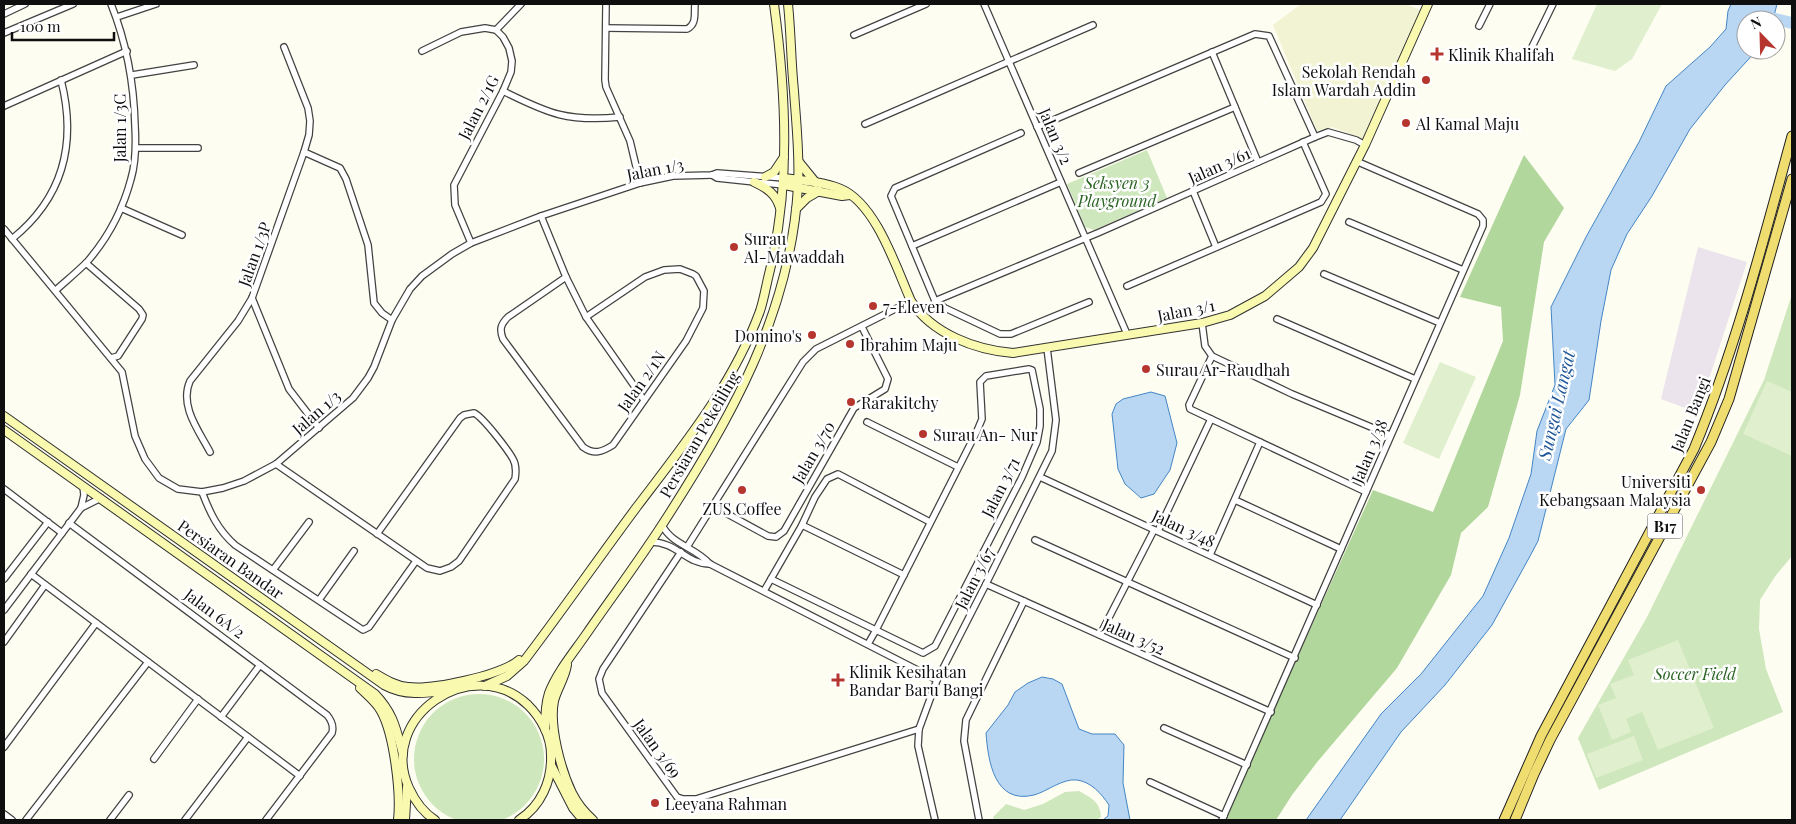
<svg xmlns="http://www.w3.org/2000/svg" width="1796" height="824" viewBox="0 0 1796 824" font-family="'Playfair Display',serif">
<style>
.industrial{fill:#ece4ec}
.farmland{fill:#f2f3d2}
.green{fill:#cee7bc}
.forest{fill:#b1d79d}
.pitch{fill:#e0efce}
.water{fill:#b9d7f2;stroke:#4485c5}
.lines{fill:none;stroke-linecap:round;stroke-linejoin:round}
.river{stroke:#b9d7f2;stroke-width:12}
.street-casing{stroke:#424242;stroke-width:8}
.secondary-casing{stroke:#313131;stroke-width:10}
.primary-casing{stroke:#202020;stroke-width:11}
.street{stroke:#fff;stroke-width:5.5}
.secondary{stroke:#faf9b0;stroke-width:8}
.primary{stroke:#f0dd6f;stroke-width:9}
.poi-dot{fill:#b6362f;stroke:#fff;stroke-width:2}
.labels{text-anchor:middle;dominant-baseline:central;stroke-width:5;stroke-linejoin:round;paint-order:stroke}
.shield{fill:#fff;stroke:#575757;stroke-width:1}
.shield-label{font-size:15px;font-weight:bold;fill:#0f0f0f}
.poi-label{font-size:16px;fill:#0f0f0f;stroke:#fff;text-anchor:start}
.street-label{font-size:16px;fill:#0f0f0f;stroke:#fff}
.park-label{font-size:16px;font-style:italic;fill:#296322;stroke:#fff}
.water-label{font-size:18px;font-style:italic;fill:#1f5799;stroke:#fff}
</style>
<rect width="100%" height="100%" fill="#fefdf1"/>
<path class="industrial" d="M1698,247L1747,262L1698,413L1661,399Z"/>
<path class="farmland" d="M1301,4H1405L1421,10L1363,139L1332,127L1317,131L1273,25Z"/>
<g class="green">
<path d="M1147,150L1167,198L1094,230L1085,227L1067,184Z"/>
<path d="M1792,294V556L1776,575L1760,600L1759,629L1766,669L1783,712L1599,790L1578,738L1647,617L1764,380Z"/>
<circle cx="479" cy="759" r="65"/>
<path d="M1079,791C1091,798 1100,801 1101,817L1096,820H994L993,817L1006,804L1024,810L1043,804L1065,792Z"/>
</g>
<path class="forest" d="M1524,155L1564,208L1544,242L1520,395L1488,507L1461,533L1451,575L1397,668L1318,761L1292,795L1276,820H1224L1373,490L1433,512L1503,341L1501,307L1460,297Z"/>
<g class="pitch">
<path d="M1597,4H1662L1632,59L1615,71L1572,59Z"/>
<path d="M1440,362L1476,377L1439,459L1403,443Z"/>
<path d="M1767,381L1792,392V456L1743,434Z"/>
<path d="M1678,640L1714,728L1658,750L1642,712L1626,719L1631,732L1612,740L1598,705L1616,698L1610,684L1634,675L1628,660Z"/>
<path d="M1634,736L1643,760L1596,778L1587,754Z"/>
</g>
<g class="water">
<path d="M1731,4H1777L1773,20H1746V50H1757L1725,85L1690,129L1652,196L1627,234L1611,270L1601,321L1589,400L1566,429L1538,541L1529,558L1492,625L1445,685L1401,732L1340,820H1306L1381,714L1421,674L1483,596L1509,538L1531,474L1537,431L1555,385L1551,307L1586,237L1639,142L1666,86L1710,47L1726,29L1728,11Z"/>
<path d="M1151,392L1165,396L1177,443L1170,470L1154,494L1141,498L1125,484L1118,469L1112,414L1116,404L1123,399Z"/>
<path d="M1042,677L1053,679L1062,684L1079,729L1092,734H1115L1124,745L1123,783L1130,820H1103L1108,816L1109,805C1101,793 1091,782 1077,780C1063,778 1046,792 1034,795C994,805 988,760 986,733L1008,705L1015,692L1028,683Z"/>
</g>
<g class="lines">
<path class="river" d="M1758,15L1792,23"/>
<defs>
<g id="street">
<path d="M606,4L605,80L606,87L630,141L640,183"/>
<path d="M984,4L1127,334"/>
<path d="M4,14L25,4"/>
<path d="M117,17L156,4"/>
<path d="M1479,26L1490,4"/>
<path d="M606,28L687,29C697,24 694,14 695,4"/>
<path d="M496,30L521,4"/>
<path d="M4,33L73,4"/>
<path d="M854,35L926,4"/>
<path d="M1532,47L1553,4"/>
<path d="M422,51L461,32L485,28L496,30L503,37L509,48L512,61L511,72L503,91L454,185L455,205L471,243"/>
<path d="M1212,52L1258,162"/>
<path d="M132,75L194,65"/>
<path d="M503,91C549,114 568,122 620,117"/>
<path d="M4,106L127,51"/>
<path d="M865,124L1093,25"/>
<path d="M1037,127L1255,34L1269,36L1315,137"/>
<path d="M136,148H198"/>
<path d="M304,152L340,168L346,179L368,245L374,303L382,313L392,320"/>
<path d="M1079,173L1235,107"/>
<path d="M712,175L717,178L784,185"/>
<path d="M1193,191L1216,247"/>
<path d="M121,208L182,235"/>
<path d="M541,216L566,277L586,317L644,400"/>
<path d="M1349,222L1463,270"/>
<path d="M4,229L122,372L135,436L145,459L159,478L178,489L202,492L223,488L244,481L276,464L353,398L368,378L374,367L392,320L410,289L422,276L452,254L471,243L541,216L640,183L673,176L712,175L717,173L784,178"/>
<path d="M12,239C64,197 77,143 61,80"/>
<path d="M912,246L1061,182"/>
<path d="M86,263L139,309L143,315L142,319L118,356L111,358"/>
<path d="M1324,274L1440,323"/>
<path d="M566,277L508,317C501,324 499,329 503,339L583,447C594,455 602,452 613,445L686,341L703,308L704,291L696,276L693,274L680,269L664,270L645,277L586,317"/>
<path d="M1127,286L1321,202L1326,194L1303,142"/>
<path d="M56,290C66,281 77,272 87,262C107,239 123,209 131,179C136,162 136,143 135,126C134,83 127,44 111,4"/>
<path d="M252,298L289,389L319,428"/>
<path d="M935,301L1100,232L1315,137L1328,132L1356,140L1365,145"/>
<path d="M935,301L891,196L895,188L1021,133"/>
<path d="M935,301L945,308L1000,334H1011L1089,302"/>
<path d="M1277,319L1415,379"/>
<path d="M1202,323L1205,346L1212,356L1292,394L1390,435"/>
<path d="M1212,356L1189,405L1190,409L1366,492"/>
<path d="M867,422L958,467"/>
<path d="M210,452C199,431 179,406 190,381L238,321L252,298L304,152L309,135L310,121L308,108L284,47"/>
<path d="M276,464L427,568L440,571L451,567L459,561L515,479C516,473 517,466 513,459C508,450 483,417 474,413L464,415L460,418L377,534"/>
<path d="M1040,477L1317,605"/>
<path d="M4,489L62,533"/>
<path d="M202,492C210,513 218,530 235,545L363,630L369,627L416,561"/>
<path d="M1235,500L1341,549"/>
<path d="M713,506L768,536L776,537L784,531L854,408L885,389L888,379L862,327"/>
<path d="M81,508L84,495L83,486"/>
<path d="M69,523L327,715C332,721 334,726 332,733L266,820"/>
<path d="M662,525C672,545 695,547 710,564L937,680"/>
<path d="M802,525L904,575"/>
<path d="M1158,531L1211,419"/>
<path d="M1035,540L1295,658"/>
<path d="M651,542C677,542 686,564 710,564"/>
<path d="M687,547L803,362L816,349L911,301"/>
<path d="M681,552L603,669L599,679L602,693L677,797L683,799H696L919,729"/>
<path d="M1210,555L1260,442"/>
<path d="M273,570L309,522"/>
<path d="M31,574L300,776"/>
<path d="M4,579L48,522"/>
<path d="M771,579L923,653L935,646L1022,477L1037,442L1040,426V409L1032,370L1029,369L986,376L980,382L982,419L977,431L876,630L868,644"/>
<path d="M986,584L1271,712"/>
<path d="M764,591L802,525L815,497L827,479L838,474L930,522"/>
<path d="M319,600L354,551"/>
<path d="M4,610L81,508L101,498"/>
<path d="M1100,635L1154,530"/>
<path d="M4,642L45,585"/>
<path d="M221,717L260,665"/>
<path d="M1164,728L1247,765"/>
<path d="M4,747L96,623"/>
<path d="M154,759L198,699"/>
<path d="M1150,782L1224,816"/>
<path d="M4,814L12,820"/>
<path d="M26,820L148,662"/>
<path d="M110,820L129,795"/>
<path d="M185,820L248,737"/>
<path d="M935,820L918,746L919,729L937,680L986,584L1052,451L1056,420L1047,348"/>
<path d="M979,820L964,741L966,720L1024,601"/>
<path d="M1222,820L1483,226V220L1478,214L1356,161"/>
</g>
<g id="secondary">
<path d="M799,162L816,183"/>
<path d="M765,177L774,172L784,157"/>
<path d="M784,178C802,180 824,182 841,189C876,204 896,267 911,301C932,334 976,350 1013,353L1202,323L1230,315L1265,296L1299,267L1313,248L1365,145L1428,4"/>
<path d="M754,182C767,188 776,194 780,208"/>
<path d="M784,185L842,196L850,195"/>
<path d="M796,209L807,198L819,191"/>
<path d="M4,416L384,685C406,697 428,693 452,690"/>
<path d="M4,430L375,694C394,714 396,729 403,754"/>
<path d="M567,665C565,678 557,689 554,701C549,726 561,770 572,793C577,803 584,812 593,820"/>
<path d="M376,674C386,680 396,686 408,687C431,690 500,676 519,660"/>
<path d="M485,686L507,676L524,661C562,611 598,559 636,508C683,446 733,385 760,311C764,299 766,286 769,274C791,186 786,93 774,4"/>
<path d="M360,688C367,695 376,702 381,711C394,734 401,793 398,820"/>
<path d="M545,729C545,717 545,705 549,693C557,672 574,652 587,633C612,597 638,562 662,525C730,420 791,314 798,186C800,155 796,122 794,91C791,62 791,33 788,4"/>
<path d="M551,765L573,808L583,820"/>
<path d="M405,820L407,787"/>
<path d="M435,820C424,813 415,801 409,788C377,717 472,652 528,705C541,718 551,736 551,755C552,781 541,806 519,820"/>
</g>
<g id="primary">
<path d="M1504,820L1541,736L1694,449C1736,347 1763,242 1792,136"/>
<path d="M1515,820L1534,774L1550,740L1711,442L1729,399L1792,179"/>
</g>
</defs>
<use href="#street" class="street-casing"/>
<use href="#secondary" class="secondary-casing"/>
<use href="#primary" class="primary-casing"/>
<use href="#street" class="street"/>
<use href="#secondary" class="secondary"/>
<use href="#primary" class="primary"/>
</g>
<g class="poi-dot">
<path d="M1434.5 46.5h5v5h5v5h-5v5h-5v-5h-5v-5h5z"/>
<circle cx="1426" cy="80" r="5"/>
<circle cx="1406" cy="123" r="5"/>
<circle cx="734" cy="247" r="5"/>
<circle cx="873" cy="306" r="5"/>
<circle cx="812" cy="335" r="5"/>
<circle cx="850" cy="344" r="5"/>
<circle cx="1146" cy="369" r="5"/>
<circle cx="851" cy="402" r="5"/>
<circle cx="923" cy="434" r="5"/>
<circle cx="742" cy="490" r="5"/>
<circle cx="1701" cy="490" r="5"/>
<path d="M835.5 672.5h5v5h5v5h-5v5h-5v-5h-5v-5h5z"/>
<circle cx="655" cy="803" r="5"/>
</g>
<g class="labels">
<rect class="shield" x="1647.5" y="513.5" width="35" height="25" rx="4"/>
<g class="shield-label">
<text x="1665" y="526">B17</text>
</g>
<g class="poi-label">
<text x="1448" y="54">Klinik Khalifah</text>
<text x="1416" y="71" text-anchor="end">Sekolah Rendah<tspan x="1416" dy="18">Islam Wardah Addin</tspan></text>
<text x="1416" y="123">Al Kamal Maju</text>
<text x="744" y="238">Surau<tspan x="744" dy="18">Al-Mawaddah</tspan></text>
<text x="883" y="306">7-Eleven</text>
<text x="802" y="335" text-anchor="end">Domino's</text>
<text x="860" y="344">Ibrahim Maju</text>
<text x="1156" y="369">Surau Ar-Raudhah</text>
<text x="861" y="402">Rarakitchy</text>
<text x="933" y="434">Surau An- Nur</text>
<text x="1691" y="481" text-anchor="end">Universiti<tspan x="1691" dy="18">Kebangsaan Malaysia</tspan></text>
<text x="742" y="508" text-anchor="middle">ZUS Coffee</text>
<text x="849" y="671">Klinik Kesihatan<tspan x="849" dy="18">Bandar Baru Bangi</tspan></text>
<text x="665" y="803">Leeyana Rahman</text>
</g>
<g class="street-label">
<text transform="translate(478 107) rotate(-63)">Jalan 2/1G</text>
<text transform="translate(119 128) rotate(-90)">Jalan 1/3C</text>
<text transform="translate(1056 136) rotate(67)">Jalan 3/2</text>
<text transform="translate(1219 165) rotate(-24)">Jalan 3/61</text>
<text transform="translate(655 169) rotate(-11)">Jalan 1/3</text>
<text transform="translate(254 254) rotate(-70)">Jalan 1/3P</text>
<text transform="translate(1186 310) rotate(-11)">Jalan 3/1</text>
<text transform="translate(641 381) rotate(-55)">Jalan 2/1N</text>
<text transform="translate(316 412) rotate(-41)">Jalan 1/3</text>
<text transform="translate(1690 414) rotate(-68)">Jalan Bangi</text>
<text transform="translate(699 434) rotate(-60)">Persiaran Pekeliling</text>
<text transform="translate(1369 451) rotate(-67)">Jalan 3/38</text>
<text transform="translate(813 452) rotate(-60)">Jalan 3/70</text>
<text transform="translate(1000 487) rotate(-63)">Jalan 3/71</text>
<text transform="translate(1184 528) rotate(25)">Jalan 3/48</text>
<text transform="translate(231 559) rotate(35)">Persiaran Bandar</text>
<text transform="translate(974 578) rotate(-63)">Jalan 3/67</text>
<text transform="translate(215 613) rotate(37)">Jalan 6A/2</text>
<text transform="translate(1134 636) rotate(24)">Jalan 3/52</text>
<text transform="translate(658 748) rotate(54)">Jalan 3/69</text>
</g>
<g class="park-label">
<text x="1117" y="182">Seksyen 3<tspan x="1117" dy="18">Playground</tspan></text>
<text x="1695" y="673">Soccer Field</text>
</g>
<g class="water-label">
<text transform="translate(1556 405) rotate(-77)">Sungai Langat</text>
</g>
</g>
<rect width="1796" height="824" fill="none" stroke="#0f0f0f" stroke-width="10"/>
<g transform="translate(1761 35) rotate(337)"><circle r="24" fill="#ffffff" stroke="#9f9f9f"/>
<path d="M0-4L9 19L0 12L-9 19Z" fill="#b6362f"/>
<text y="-8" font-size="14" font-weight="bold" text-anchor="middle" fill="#0f0f0f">N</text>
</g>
<path d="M12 32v8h102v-8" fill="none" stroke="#0f0f0f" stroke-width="2.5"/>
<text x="20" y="32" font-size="15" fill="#0f0f0f" stroke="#ffffff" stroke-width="4" paint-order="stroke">100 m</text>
</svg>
